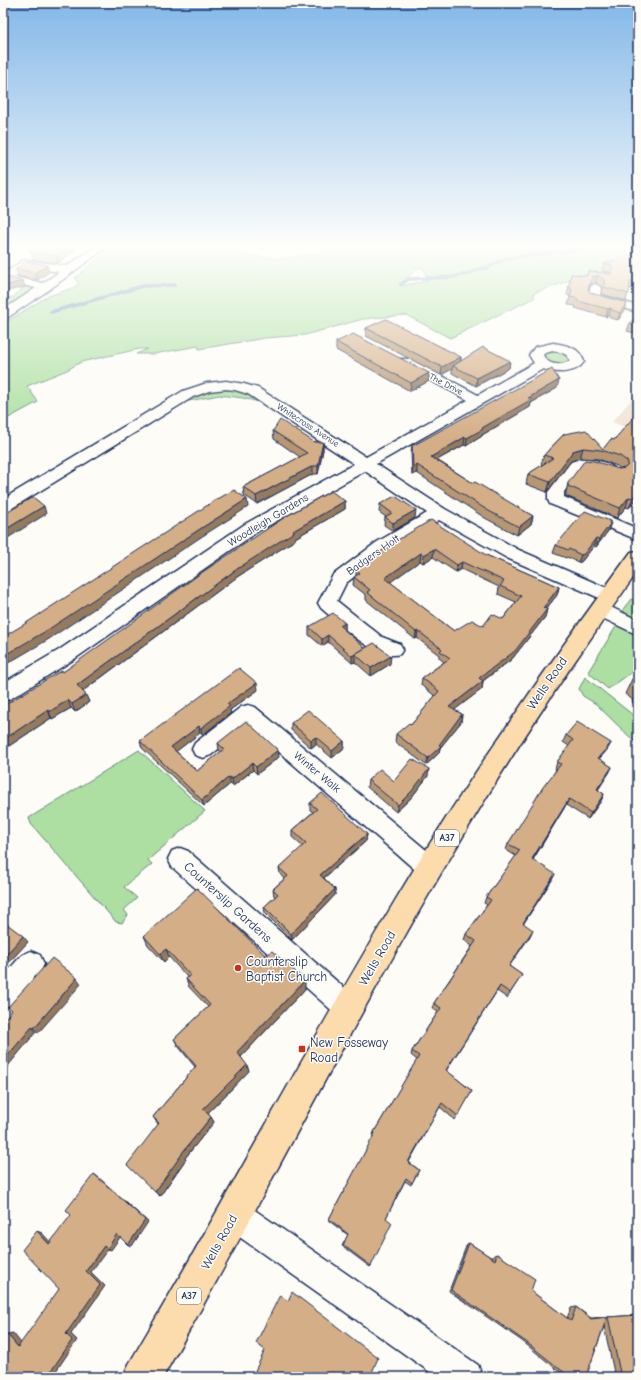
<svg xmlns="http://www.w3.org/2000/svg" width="641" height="1380" viewBox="0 0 641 1380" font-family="'Comic Neue',sans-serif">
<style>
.built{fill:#f1e5d5}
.green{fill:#acdfa1;stroke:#648780;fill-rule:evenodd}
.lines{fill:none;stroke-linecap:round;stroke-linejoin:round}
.stream{stroke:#5f85b1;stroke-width:3.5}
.minor-casing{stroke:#1b2f5e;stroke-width:3}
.highway-casing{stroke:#1b2f5e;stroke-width:3}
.minor{fill:#fdfcf7;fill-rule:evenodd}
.highway{fill:#fcdcac;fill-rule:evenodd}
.wall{fill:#b69673;stroke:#1b2f5e;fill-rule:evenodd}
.shaded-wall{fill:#947a5e;stroke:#1b2f5e}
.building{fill:#d4ae86;stroke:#1b2f5e;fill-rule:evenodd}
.poi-dot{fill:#c8321e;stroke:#fdfcf7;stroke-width:1.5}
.labels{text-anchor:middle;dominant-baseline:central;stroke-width:3;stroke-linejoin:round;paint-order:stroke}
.far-street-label{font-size:9px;fill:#1b2f5e;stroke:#fdfcf7}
.shield{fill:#fdfcf7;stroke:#5f6c8c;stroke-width:1}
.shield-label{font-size:10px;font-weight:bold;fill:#1b2f5e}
.street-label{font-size:11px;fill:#1b2f5e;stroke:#fdfcf7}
.near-street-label{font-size:13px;fill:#1b2f5e;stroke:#fdfcf7}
.near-poi-label{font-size:13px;fill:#1b2f5e;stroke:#fdfcf7;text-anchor:start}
</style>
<rect width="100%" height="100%" fill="#fdfcf7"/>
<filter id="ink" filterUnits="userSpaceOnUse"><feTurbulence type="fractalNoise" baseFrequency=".025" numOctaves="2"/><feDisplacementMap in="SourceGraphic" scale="8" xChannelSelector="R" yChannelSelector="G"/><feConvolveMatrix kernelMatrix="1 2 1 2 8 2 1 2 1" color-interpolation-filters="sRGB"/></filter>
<g filter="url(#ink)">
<path class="built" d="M638,392V432L612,422Z"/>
<g class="green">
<path d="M112,247H190L281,259L320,253L339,247H638V256L534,293V298L450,338L406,315L363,319L305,335L265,338L199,349L198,346L154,354H136L148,349H139L81,362L67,370L27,386L38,402L3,421V324L48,296L73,288L79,283L75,278ZM423,267L428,281L399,286L417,268Z"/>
<path d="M27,285L38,288L3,310V299L13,297Z"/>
<path d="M553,350L568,354L571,361L564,365L549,364L541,354Z"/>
<path d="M217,388L244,390L267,404L243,398L219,395L184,402L196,395Z"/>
<path d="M631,599L638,602V622L626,616L623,609Z"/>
<path d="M621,624L638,633V668L608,689L588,672L617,625Z"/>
<path d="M585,677L638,719V745L596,704L583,696L579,689Z"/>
<path d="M139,750L205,811L148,860L152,864L124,887L137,898L124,910L128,915L122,923L116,922L31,824L29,818Z"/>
</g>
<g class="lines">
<g class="stream">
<path d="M401,284L409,279L453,277L471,273L478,269L487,268L504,259L573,250L583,247"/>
<path d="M51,312L143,286L175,285"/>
</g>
<defs>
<g id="minor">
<path d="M29,247H41L34,251L30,250Z"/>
<path d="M95,247H107L50,289L7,318L3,319V310L36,288L4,281L3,274L22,261L26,260L67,266ZM28,267L59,272L43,283L14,277Z"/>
<path d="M595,284L599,286L601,288L600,295L638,306V312L590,300L588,297L591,286Z"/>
<path d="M553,343C566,345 580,347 584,362C575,375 556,373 543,369L376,464L445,509L519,550L616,592L619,596L616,600L610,602L604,600L507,558L439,520L389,550L346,583L337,601L382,637L400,644L403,649L400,654C376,662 338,622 321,608L318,603L333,575L377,542L427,513L365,471L257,532L73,660L10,699L3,701V683L59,650L245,524L354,464L248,394L235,390L226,389L209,391L193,397L9,510L3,511V499L183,391L207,383L226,381L244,384L258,388L366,457L468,400L400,365L398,362L400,359H410L478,395L534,363L529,355L535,347ZM553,351C560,352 568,353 570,361C561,366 548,366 543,355L545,353Z"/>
<path d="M580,459C590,458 610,462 616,470L613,473C602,476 593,467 581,468L564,492V497L638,529V540L550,504L548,500V492L571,462Z"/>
<path d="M600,602L638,620V635L594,614L591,609L594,604Z"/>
<path d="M248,705L255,707L437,859L441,867L437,875L429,878L421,875L248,725L211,755L203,758L195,755L192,749L195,743L241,707Z"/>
<path d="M180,848L188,851L357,999L361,1008L357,1017L348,1021L339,1017L172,867L168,859L172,851Z"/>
<path d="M31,951L40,955L44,964L40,973L12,1004L3,1008V976L22,955Z"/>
<path d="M235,1200L246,1204L478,1365L483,1377H437L224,1226L220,1215L224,1204Z"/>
</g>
<path id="highway" d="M638,551V571C576,658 516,746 462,838C356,1014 265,1198 163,1377H123L129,1364C228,1197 318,1026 419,861C485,754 557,653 631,552Z"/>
</defs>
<use href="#minor" class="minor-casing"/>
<use href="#highway" class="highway-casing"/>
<use href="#minor" class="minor"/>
<use href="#highway" class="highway"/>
</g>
<g class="wall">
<path d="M38,247H78L58,263L33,260L31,252Z"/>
<path d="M228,247H241L240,248Z"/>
<path d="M244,247H267L266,249Z"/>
<path d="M638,252V276H634V282L632,289H629L626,301L602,294V287L596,283L590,285L589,290L591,293L625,310L618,320L610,318L609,315L606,317L575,308L576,306L568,305L570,296L567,295L571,274L587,276L588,271L610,273V272L602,271L604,264Z"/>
<path d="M16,269L49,272L37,280L18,276Z"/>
<path d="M638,314V334L627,331L630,323Z"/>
<path d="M366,328L461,357V361H510L509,368L476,386L452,373V369L441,375L366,336Z"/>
<path d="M336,342L429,381L410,391L336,350Z"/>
<path d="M557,388L531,403L530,407L482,435V436L466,446L464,445L437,460L473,483L533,516L531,524L517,535L485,518L417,473L412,475L411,452L412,444L414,445Z"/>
<path d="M638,405V499H637L629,508L626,507L617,518L566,496V492L568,483L620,468L617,466L598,459L580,458L571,461L547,492L526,484L528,474L543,465L541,464L544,455L564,434L603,449L614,440L635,416L634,415Z"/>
<path d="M273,431L314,442H323V450L318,474H313L257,504L244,495L243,487L300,457L274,439Z"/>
<path d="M345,501V509L295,538V540L237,577L83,691L89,702L75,712L71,708L52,719L51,718L3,750L63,672Z"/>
<path d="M380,504L415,518L393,531L384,525L385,517H386L379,512Z"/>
<path d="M610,521L608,531L596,547L594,546L581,562H578L567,557L566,558L553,553L556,545Z"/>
<path d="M391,544L486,555L559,587L557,595L546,609H547L545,617L512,659L483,681L482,689L454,710L462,714L461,722L440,748L439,753L426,765L395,742L396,734L411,725L435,696L421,685L422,678L444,662L439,658V655L417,638L415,639L366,600V595L353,585L354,577L356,576V570ZM433,557L456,572L461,569L499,587L498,594L516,602L503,619L483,626L454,631L390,582L420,561L423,563Z"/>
<path d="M345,623V631L365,648L390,664L371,676L355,662L352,663L328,642L322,646L309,635V627Z"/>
<path d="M638,675V707L632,702L633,700L625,694L632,679Z"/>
<path d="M258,690L230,710L231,713L202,735L200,733L176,751L197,771L221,752L219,750L218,743L279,757L257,774L253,770L233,786L230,784L204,806L142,748L140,741Z"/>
<path d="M291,723L344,741V748L332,758L316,744L311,748L291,730Z"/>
<path d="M566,735L611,743L607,750L599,759L612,767L609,773L598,790L604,794L601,801L588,819L566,805L533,860L552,880L523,924L530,936L509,966L522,975L507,998L497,991L446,1070L472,1091L455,1120L440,1107L409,1162L419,1170L411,1185L405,1181L386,1218L371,1266L370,1267L342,1246L348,1235L329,1221V1219L374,1136L373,1135L374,1132L417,1060L411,1055L412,1051L438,1012L432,1008L434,1003L472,946L464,940L466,934L487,905L484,903L486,897L516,856L506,850L508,844L556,770L555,769L557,762L569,746L563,742Z"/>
<path d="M428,776L411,798L396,812L367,787L368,780L394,781Z"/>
<path d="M310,803L367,834L366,841L324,878L335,889V895L292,940L265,913L264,907L275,897L274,896L273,889L284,879L280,874L279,868L303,847L292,837V830L313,812L310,810Z"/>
<path d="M144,936L266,956L305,989L241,1057L249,1071L208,1113L214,1122L185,1158L186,1159L160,1196L155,1192L158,1124L153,1117L195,1067L178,1046L174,1039L208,1007L189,987L186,979L187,977L169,957L164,962L148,945Z"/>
<path d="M469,1243L492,1258L494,1255L497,1254L531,1291L567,1318L571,1308L576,1307L591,1318L638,1315V1377H615L604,1326L586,1377H566L522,1341L449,1291L467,1244Z"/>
</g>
<g class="shaded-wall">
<path d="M67,247H78L58,263L56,256Z"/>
<path d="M295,247H310L295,249Z"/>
<path d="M47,265L49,272L37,280L35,273Z"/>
<path d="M598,275L596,283L590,285L587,297L592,277Z"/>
<path d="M23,281L25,287L3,292V286Z"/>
<path d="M627,303L625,310L618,320L620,313Z"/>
<path d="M611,308L609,315L606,317L608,309Z"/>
<path d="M461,357L460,365L453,366L452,369L441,375L442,367Z"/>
<path d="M510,361L509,368L476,386L477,378Z"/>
<path d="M429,373V381L410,391L411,383Z"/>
<path d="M559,380L557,388L531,403L530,407L482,435V436L466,446L467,438L528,398Z"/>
<path d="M465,437L464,445L430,464L431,457Z"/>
<path d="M323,442V450L318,474V466Z"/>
<path d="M583,448L580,458L571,461L547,492L550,482L573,451Z"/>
<path d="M417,465V473L412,475L413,467Z"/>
<path d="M313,466V474L257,504L256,496Z"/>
<path d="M638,492V496L637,499L629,508L633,498Z"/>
<path d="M629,497L626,507L617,518L620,508Z"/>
<path d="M247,499L248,507L201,537L49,639L3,666V656L200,529Z"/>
<path d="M345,501V509L295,538V540L237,577L80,693L77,685L237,569L293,531Z"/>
<path d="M44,506L46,514L3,541V531Z"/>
<path d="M416,510L415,518L393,531V523Z"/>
<path d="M533,516L531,524L517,535L519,527Z"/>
<path d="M610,521L608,527L611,523L608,531L596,547L599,539Z"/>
<path d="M596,538L594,546L581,562H578L581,555Z"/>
<path d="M434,549L433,557L423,563L424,555Z"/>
<path d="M421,553L420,561L385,586V578Z"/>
<path d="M462,562L461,569L456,572L457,565Z"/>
<path d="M559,587L557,595L541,615L543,608Z"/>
<path d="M547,609L545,617L512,659L477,685L479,678Z"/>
<path d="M345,623V631L340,626Z"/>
<path d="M418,631L417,638L415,639L416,632Z"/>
<path d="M328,635V642L322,646V639Z"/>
<path d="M365,648L355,654V662L352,663V656Z"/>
<path d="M391,656L390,664L371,676V668Z"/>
<path d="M483,681L482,689L448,715L449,707Z"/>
<path d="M257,683L258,690L230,710L231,713L202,735L201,728L227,704Z"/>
<path d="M86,695L89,702L75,712L72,704Z"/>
<path d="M68,700L71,708L52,719L49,712Z"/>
<path d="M48,710L51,718L3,750V740Z"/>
<path d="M462,714L461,722L440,748L439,753L426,765L428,758Z"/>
<path d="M199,726L200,733L173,754L171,747Z"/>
<path d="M316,737V744L311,748V740Z"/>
<path d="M344,741V748L332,758V751Z"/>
<path d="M611,743L607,750L594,765L598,758Z"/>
<path d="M278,750L279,757L257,774L256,767Z"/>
<path d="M252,763L253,770L233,786L232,779Z"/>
<path d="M612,767L609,773L593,796L597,789Z"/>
<path d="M429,769L428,776L411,798L396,812L398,805Z"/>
<path d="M229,777L230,784L204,806L202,800Z"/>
<path d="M604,794L601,801L588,819L591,813Z"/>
<path d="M569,799L566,805L529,866L532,859Z"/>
<path d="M367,834L366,841L320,881V875Z"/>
<path d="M555,874L552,880L520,929L523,923Z"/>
<path d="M335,889V895L292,940L291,934Z"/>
<path d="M533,930L530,936L506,971L509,966Z"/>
<path d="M23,936L28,942L4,968L3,967V958Z"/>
<path d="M166,949L169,957L164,962L160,954Z"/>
<path d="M77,978L81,984L38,1033L34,1028Z"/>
<path d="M305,980V989L239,1059L237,1052Z"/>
<path d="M500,986L497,991L444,1074L446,1070Z"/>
<path d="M32,1027L36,1032L3,1072V1061Z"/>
<path d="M247,1065L249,1071L206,1115L203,1109Z"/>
<path d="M211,1117L214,1122L185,1158L186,1159L160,1196L155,1192L182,1153Z"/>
<path d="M94,1174L98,1177L148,1222L132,1246L128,1245Z"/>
<path d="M37,1231L42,1233L54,1246L49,1244Z"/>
<path d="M117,1234L121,1236L111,1250L108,1249L91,1272L105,1286L71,1334L77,1340L52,1377H47L66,1334L86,1271L104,1246Z"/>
<path d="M13,1333L24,1347H18L7,1334Z"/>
</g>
<g class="building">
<path d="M38,247H67L56,256L31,252Z"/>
<path d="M638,252V269L635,268L634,282L630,281L629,294L604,287V280L598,275L592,277L588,289L591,293L627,303L620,313L612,310L611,308L608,309L577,301V298L570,297L572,288H569L571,274L587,276L588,271L611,274L612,265L604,264Z"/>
<path d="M26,261L47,265L35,273L16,269Z"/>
<path d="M3,276L23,281L3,286Z"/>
<path d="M638,314V326L630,323Z"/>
<path d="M386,319L461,357L442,367L366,328Z"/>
<path d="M353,334L429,373L411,383L336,342Z"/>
<path d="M483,347L510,361L477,378L453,366Z"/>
<path d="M552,369L559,380L528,398L532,399L482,428L483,429L467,438L465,437L431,457L473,483L475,482L533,516L519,527L487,510L417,465L413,467L412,444L414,445Z"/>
<path d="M638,412V492L633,498L629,497L620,508L568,486V483L585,460L594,461L619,469L625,468L628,465V462L620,456L601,450L583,448L573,451L550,482L528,474L553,458L544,455L564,434L586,430L603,449L611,439L614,440Z"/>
<path d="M280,420L314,442H323L318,466H313L256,496L243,487L307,453L273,431Z"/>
<path d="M234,490L247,499L200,529L46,631L3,656V637L23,625L214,501Z"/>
<path d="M331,491L345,501L293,531L294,532L237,569L77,685L86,695L72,704L68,700L49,712L48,710L3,740V706L62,670L63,672L201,573L285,517Z"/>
<path d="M395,496L416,510L393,523L385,517L392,513L380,504Z"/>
<path d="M33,497L44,506L3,531V515L31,498Z"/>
<path d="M585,511L610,521L609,523H611L599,539L596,538L584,554L581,555L569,549L568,550L556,545Z"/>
<path d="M431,520L486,555L559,587L543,608L547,609L515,651L479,678L483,681L449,707L462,714L439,745L441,746L428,758L396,734L409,723L411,725L439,691L422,678L450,658L440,651L442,649L418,631L416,632L367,592L370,590L354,577L360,573L356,570L391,544ZM434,549L457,565L462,562L504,581L500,586L521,596L503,619L492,614L483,626L472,620L454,631L385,578L421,553L424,555Z"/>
<path d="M333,613L345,623L340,626L365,648L352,656L328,635L322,639L309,627Z"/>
<path d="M374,643L391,656L371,668L355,654Z"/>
<path d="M239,668L257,683L227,704L230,706L201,728L199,726L171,747L197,771L224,749L218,743L246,721L278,750L256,767L252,763L232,779L229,777L202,800L140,741Z"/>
<path d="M638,675V684L632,679Z"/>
<path d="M308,710L344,741L332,751L316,737L311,740L291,723Z"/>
<path d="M577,722L611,743L598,758L612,767L597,789L604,794L591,813L569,799L532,859L555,874L523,923L533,930L509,966L522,975L510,993L500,986L446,1070L472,1091L458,1116L442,1103L408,1162L419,1170L412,1183L406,1178L386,1218L392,1223L371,1266L343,1245L348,1234L329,1219L375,1133L374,1132L419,1056L412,1051L441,1008L434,1003L476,941L466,934L491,900L486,897L520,850L508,844L543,787L561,764L557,762L573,740L566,735Z"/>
<path d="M412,759L429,769L412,791L398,805L368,780L380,769L394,781Z"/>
<path d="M322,793L367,834L320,875L335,889L291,934L264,907L278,894L273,889L288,876L279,868L306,843L292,830L317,809L310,803Z"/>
<path d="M197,888L266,956L272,951L305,980L237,1052L247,1065L203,1109L211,1117L182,1153V1154L155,1192L127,1165L159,1123L153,1117L196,1066L174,1039L210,1005L186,979L190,975L166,949L160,954L144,936Z"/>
<path d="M3,921L23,936L3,958Z"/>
<path d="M52,958L77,978L34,1028L32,1027L3,1061V1021L12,1010L8,1007Z"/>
<path d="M94,1174L145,1220L128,1245L117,1234L107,1249L104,1246L86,1271L100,1285L66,1334L72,1340L47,1377H3V1339L7,1334L18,1347L59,1289L22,1250L37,1231L49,1244L71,1215L66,1210Z"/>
<path d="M469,1243L495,1260L497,1254L535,1279L531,1291L571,1321L576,1307L591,1319L607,1317L586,1377H570L526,1342L451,1290Z"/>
<path d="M292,1292L378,1358L370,1377H346L343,1375L342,1377H252L265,1350L256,1343L280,1295L288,1301Z"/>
<path d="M638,1315V1377H621L608,1317Z"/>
</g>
</g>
<linearGradient id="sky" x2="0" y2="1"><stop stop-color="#83b8e8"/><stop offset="0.56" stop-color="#fefefb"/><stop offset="1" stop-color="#fefefb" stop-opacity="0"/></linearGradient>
<rect width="641" height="440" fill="url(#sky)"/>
<g class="poi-dot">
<circle cx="238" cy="968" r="4"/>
<rect x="298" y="1045" width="8" height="8" rx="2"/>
</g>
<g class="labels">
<g class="far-street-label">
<text transform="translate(446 384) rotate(27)">The Drive</text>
<text transform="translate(308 425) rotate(33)">Whitecross Avenue</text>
</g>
<g class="shield">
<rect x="435" y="830" width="24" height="16" rx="3"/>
<rect x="177" y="1288" width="24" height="16" rx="3"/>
</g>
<g class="shield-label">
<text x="447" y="838">A37</text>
<text x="189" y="1296">A37</text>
</g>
<g class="street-label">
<text transform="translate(268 520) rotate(-31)">Woodleigh Gardens</text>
<text transform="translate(373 555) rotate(-35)">Badgers Holt</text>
<text transform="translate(317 772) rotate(40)">Winter Walk</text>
</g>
<g class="near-street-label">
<text transform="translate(547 683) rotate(-56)">Wells Road</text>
<text transform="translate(228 902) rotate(42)">Counterslip Gardens</text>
<text transform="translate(377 958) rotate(-60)">Wells Road</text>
<text transform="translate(219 1242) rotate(-61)">Wells Road</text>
</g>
<g class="near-poi-label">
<text x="246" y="961">Counterslip<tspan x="246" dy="15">Baptist Church</tspan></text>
<text x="310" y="1042">New Fosseway<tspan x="310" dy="15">Road</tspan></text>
</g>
</g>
<rect width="641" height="1380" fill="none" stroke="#fdfcf7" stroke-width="16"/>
<rect x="8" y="8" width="625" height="1364" fill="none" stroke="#1b2f5e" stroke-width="1.5" filter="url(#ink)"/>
</svg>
